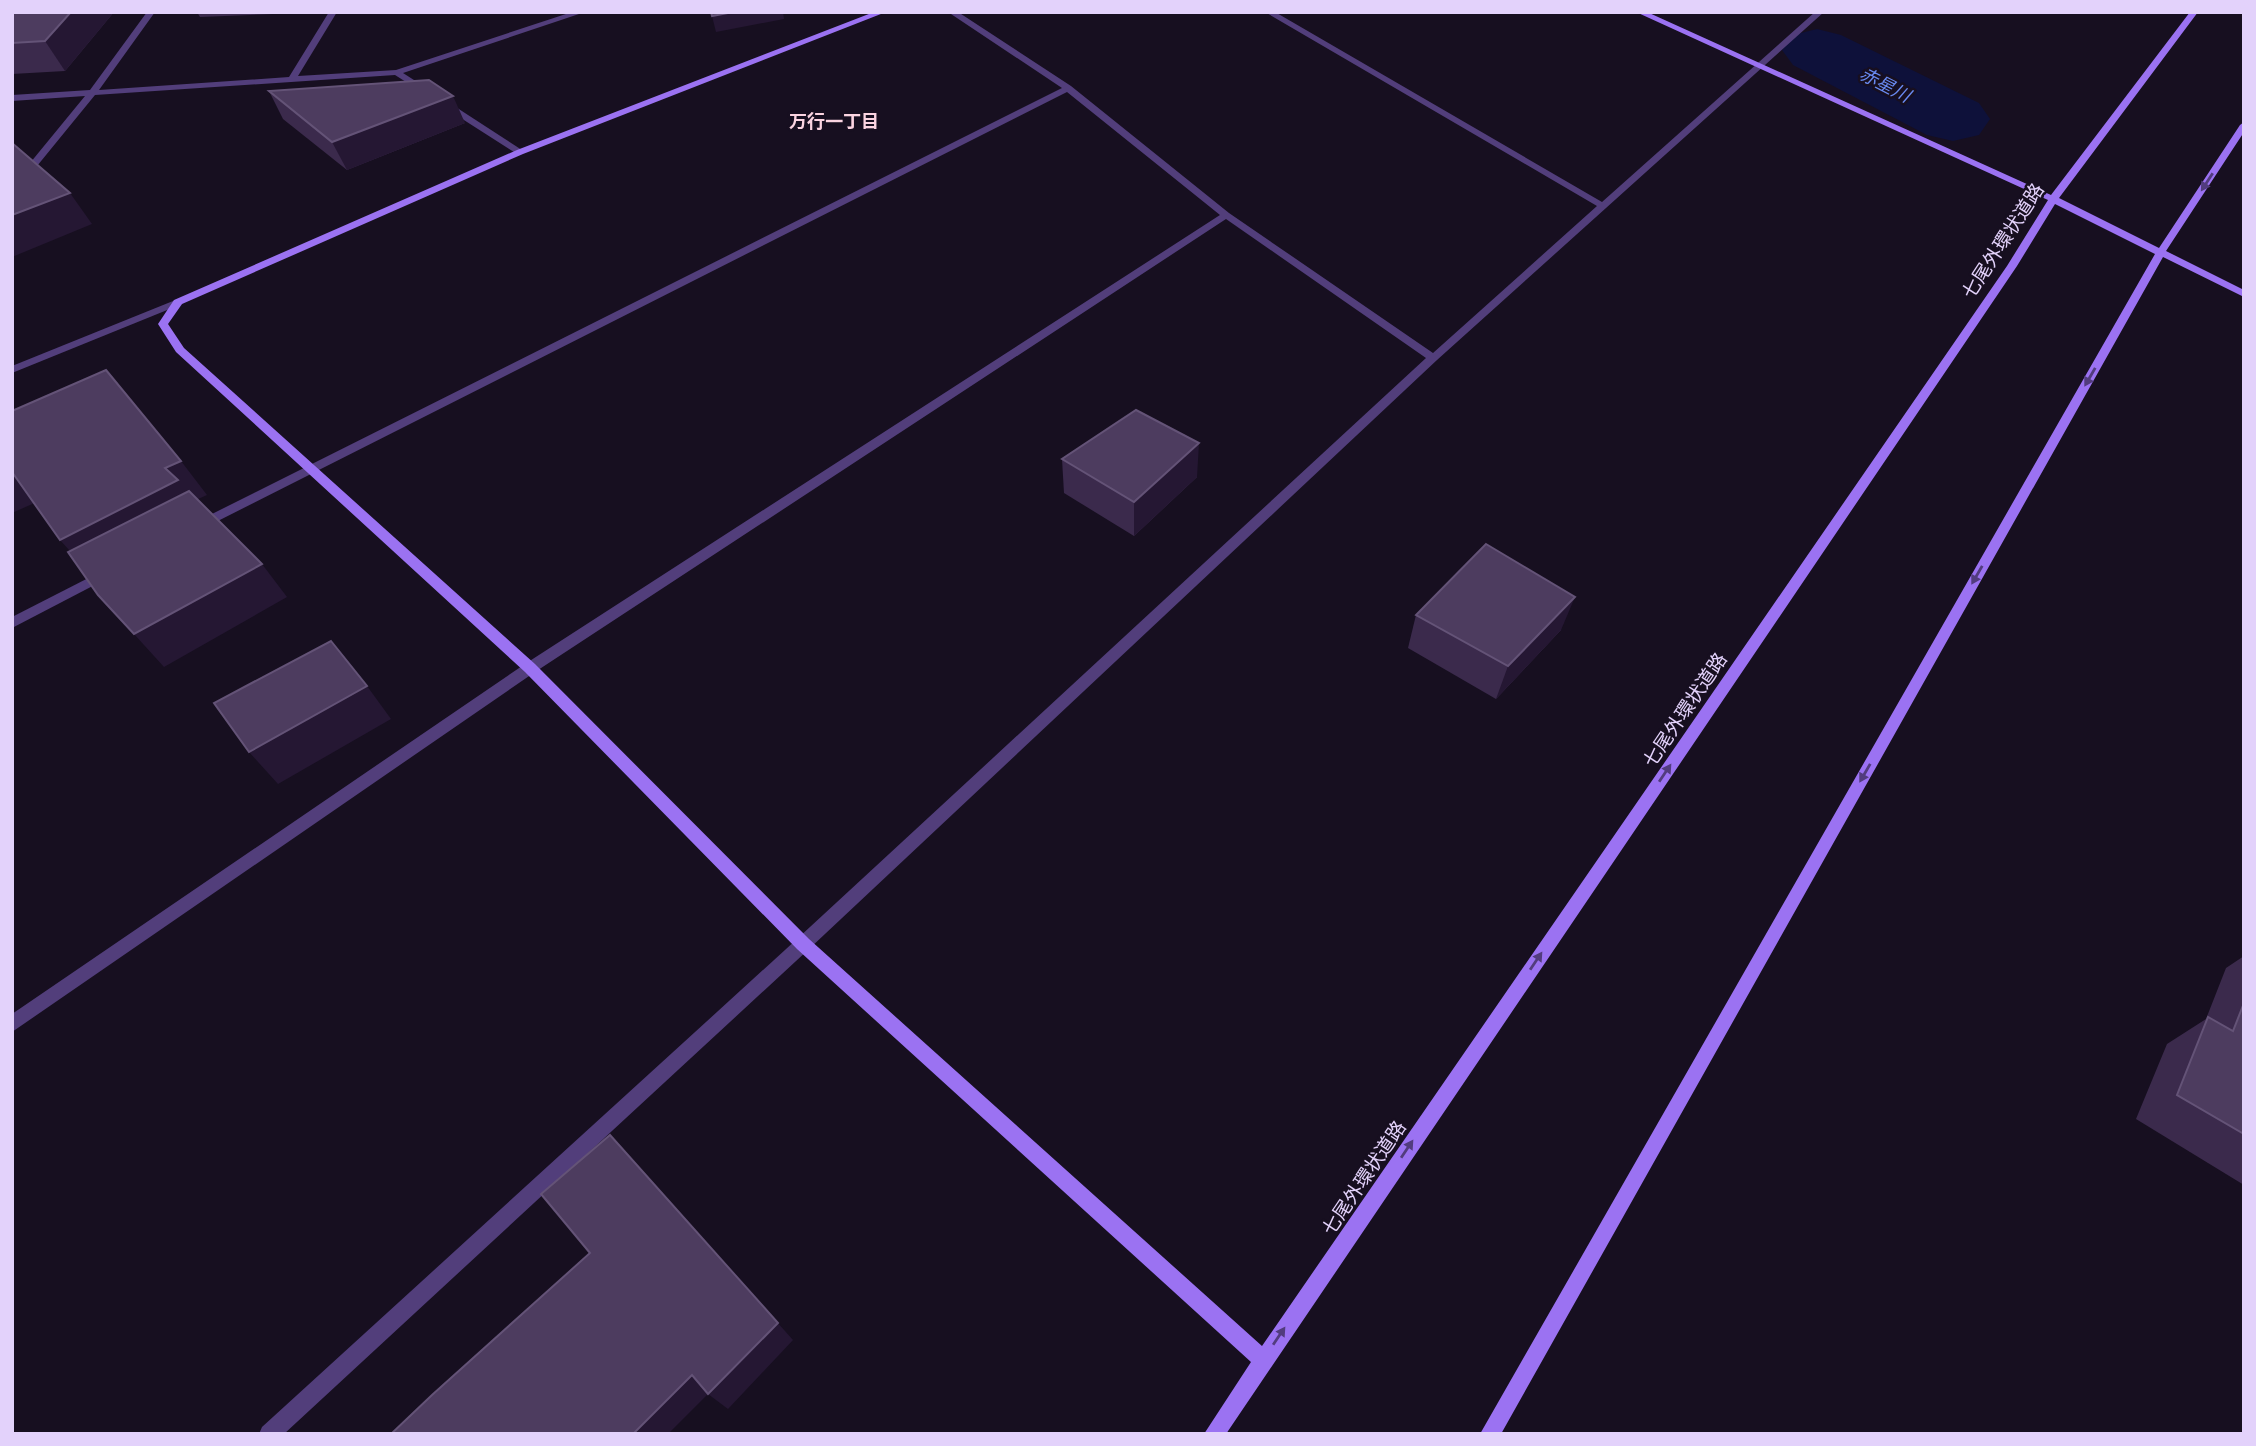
<svg xmlns="http://www.w3.org/2000/svg" width="2256" height="1446" viewBox="0 0 2256 1446" font-family="Rubik,'Noto Sans JP',sans-serif">
<style>
.lines{fill:none;stroke-linecap:round;stroke-linejoin:round}
.river{fill:#0e113a;fill-rule:evenodd}
.street{fill:#523e7b;fill-rule:evenodd}
.secondary{fill:#9b72f2;fill-rule:evenodd}
.wall{fill:#3b2a4c}
.shaded-wall{fill:#251733}
.building{fill:#4d3c5f;stroke:#645377;stroke-width:2}
.oneway{fill:#523c7e}
.labels{text-anchor:middle;dominant-baseline:central;stroke-width:5;stroke-linejoin:round;paint-order:stroke}
.far-water-label{font-size:18px;font-style:italic;fill:#698af1;stroke:#170f20}
.far-neighbourhood-label{font-size:18px;font-weight:bold;fill:#fbd4e1;stroke:#170f20}
.street-label{font-size:19px;fill:#e3d2fb;stroke:#170f20}
</style>
<rect width="100%" height="100%" fill="#170f20"/>
<g class="lines">
<path class="river" d="M1817,29L1841,35L1979,103L1990,119L1979,135L1953,141L1927,135L1793,65L1782,50L1793,35Z"/>
<g class="street">
<path d="M147,12H155L99,90L289,77L329,12H337L298,76L396,70L572,12H585L403,73L428,89V93L425,94L395,75L95,95L15,193L12,194V185L85,96L12,101V95L90,90Z"/>
<path d="M948,12H958L1071,86L1229,213L1433,353L1597,206L1265,12H1275L1602,202L1815,12H1824L1437,360L809,949L284,1434H259L262,1427L797,939L1426,358L1226,219L535,672L12,1032V1014L525,664L1220,215L1067,92L204,528H196L194,525L196,522L1062,88Z"/>
<path d="M445,101L448,102L525,152L517,154L442,106V102Z"/>
<path d="M178,299L183,302L182,304L12,373V366Z"/>
<path d="M104,570L110,575L108,578L12,628V617Z"/>
</g>
<path class="secondary" d="M874,12H886L523,154L182,304L168,324L184,348L535,664L809,939L1262,1346L2007,266L2048,200L1636,12H1647L2051,195L2190,12H2198L2059,198L2159,248L2240,125L2244,122V132L2166,251L2244,290V297L2163,257L1501,1434H1480L2155,254L2055,204L2017,266L1226,1434H1204L1251,1362L797,949L525,672L176,352L158,324L174,300L517,150Z"/>
</g>
<g class="wall">
<path d="M12,12H114L65,71L12,74Z"/>
<path d="M197,12H299L298,13L200,17Z"/>
<path d="M269,91L465,123L347,170L283,119Z"/>
<path d="M1062,459L1197,477L1134,536L1064,493Z"/>
<path d="M1416,615L1561,630L1496,699L1408,648Z"/>
<path d="M2244,956V1185L2136,1119L2167,1044L2206,1019L2226,968Z"/>
</g>
<g class="shaded-wall">
<path d="M71,12H114L65,71L45,41Z"/>
<path d="M733,12H783L784,19L716,32L712,16Z"/>
<path d="M453,96L465,123L347,170L332,142Z"/>
<path d="M70,193L92,224L12,257V215Z"/>
<path d="M1199,443L1197,477L1134,536V502Z"/>
<path d="M181,461L207,495L194,501L90,573L60,540L165,468Z"/>
<path d="M12,471L39,501L12,513Z"/>
<path d="M262,564L287,597L164,667L134,634Z"/>
<path d="M1575,597L1561,630L1496,699L1508,666Z"/>
<path d="M367,686L391,719L278,784L249,752Z"/>
<path d="M610,1135L793,1340L728,1409L708,1394Z"/>
<path d="M692,1375L712,1390L668,1434H633Z"/>
</g>
<g class="building">
<path d="M12,12H71L45,41L12,43Z"/>
<path d="M711,12H733L712,16Z"/>
<path d="M429,80L453,96L332,142L269,91Z"/>
<path d="M12,143L70,193L12,215Z"/>
<path d="M106,370L181,461L165,468L178,480L60,540L12,472V411Z"/>
<path d="M1136,410L1199,443L1134,502L1062,459Z"/>
<path d="M189,491L262,564L134,634L98,595L68,552Z"/>
<path d="M1486,544L1575,597L1508,666L1416,615Z"/>
<path d="M331,641L367,686L249,752L214,703Z"/>
<path d="M2244,1003V1134L2177,1095L2208,1017L2233,1031Z"/>
<path d="M610,1135L778,1323L708,1394L692,1375L633,1434H391L432,1395L590,1253L541,1194Z"/>
</g>
<defs><path id="oneway-solid" d="M-6-.8H1V-3.2L6.5 0L1 3.2V.8H-6Z" transform="scale(1.75)"/></defs>
<g class="oneway">
<use href="#oneway-solid" transform="translate(2207 182) rotate(123)"/>
<use href="#oneway-solid" transform="translate(2090 377) rotate(120)"/>
<use href="#oneway-solid" transform="translate(1977 575) rotate(120)"/>
<use href="#oneway-solid" transform="translate(1665 773) rotate(-56)"/>
<use href="#oneway-solid" transform="translate(1865 773) rotate(120)"/>
<use href="#oneway-solid" transform="translate(1536 961) rotate(-56)"/>
<use href="#oneway-solid" transform="translate(1407 1149) rotate(-56)"/>
<use href="#oneway-solid" transform="translate(1279 1336) rotate(-56)"/>
</g>
<g class="labels">
<g class="far-water-label">
<text transform="translate(1885 85) rotate(27)">赤星川</text>
</g>
<g class="far-neighbourhood-label">
<text x="834" y="122">万行一丁目</text>
</g>
<g class="street-label">
<text transform="translate(2003 241) rotate(-57)">七尾外環状道路</text>
<text transform="translate(1685 710) rotate(-56)">七尾外環状道路</text>
<text transform="translate(1364 1178) rotate(-56)">七尾外環状道路</text>
</g>
</g>
<rect width="2256" height="1446" fill="none" stroke="#e3d2fb" stroke-width="28"/>
</svg>
